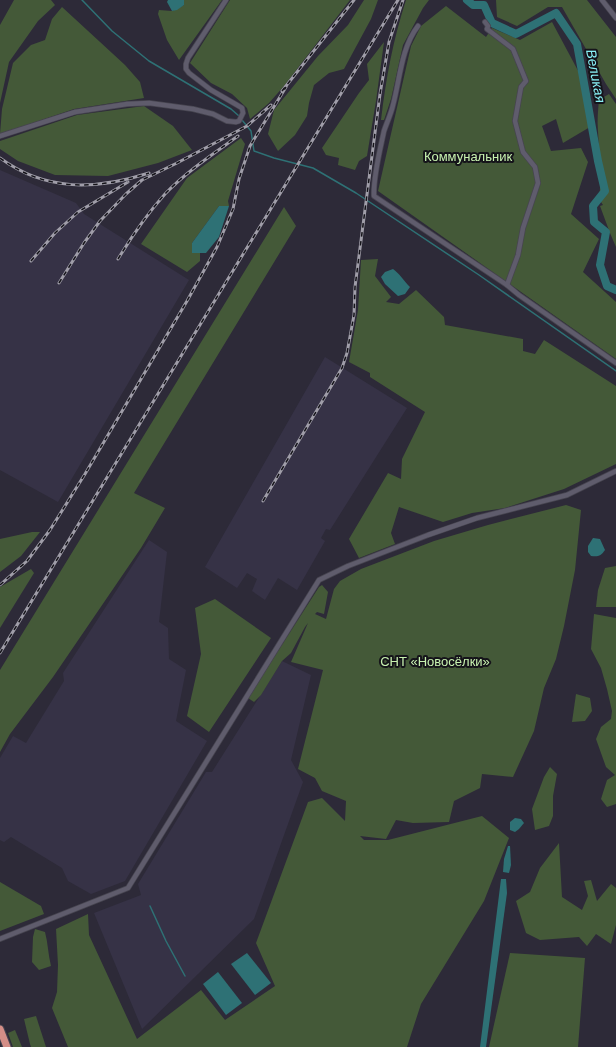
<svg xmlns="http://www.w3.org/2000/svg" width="616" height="1047" viewBox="0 0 616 1047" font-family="Helvetica,sans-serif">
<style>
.built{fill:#363246}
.green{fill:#445938}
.water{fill:#2e7175}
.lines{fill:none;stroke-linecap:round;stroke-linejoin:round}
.stream{stroke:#2e7175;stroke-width:1.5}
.river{stroke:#2e7175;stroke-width:8}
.minor-casing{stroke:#474550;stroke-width:6}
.trunk-casing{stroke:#474550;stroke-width:9}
.minor{stroke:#5f5c6c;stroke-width:4.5}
.trunk{stroke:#d48e87;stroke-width:7}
.rail-casing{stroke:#a09ea9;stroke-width:3}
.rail{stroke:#15141a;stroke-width:1.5;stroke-dasharray:4.5;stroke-linecap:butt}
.labels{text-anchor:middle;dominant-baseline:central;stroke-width:4;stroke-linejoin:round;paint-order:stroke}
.park-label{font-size:13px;fill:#c8f2b0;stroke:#15141a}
.water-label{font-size:14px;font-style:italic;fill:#88f0f5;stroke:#15141a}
</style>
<rect width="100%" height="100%" fill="#2d2a38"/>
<g class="built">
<path d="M0,170L76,203L84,214L189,280L58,502L0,470Z"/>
<path d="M325,357L407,408L330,530L326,529L321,538L325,541L297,590L278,578L265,600L252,591L257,579L247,573L237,588L205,567Z"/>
<path d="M149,540L167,552L159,622L168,628L169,659L186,670L176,721L207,741L125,881L91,894L68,881L62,868L11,837L4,842L0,840V758L13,736L26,743L64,681L63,673Z"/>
<path d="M282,661L311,675L291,760L303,782L254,919L142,1029L94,913L141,895L138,884L206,772H212Z"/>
</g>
<g class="green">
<path d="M14,0H51L55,5L38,21L9,62L0,103V25Z"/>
<path d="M184,0H222L179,60L167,40L158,14L159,10L172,11L184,5Z"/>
<path d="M230,0H350L284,86L269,103L250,119L247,108L232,94L211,83L190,63Z"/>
<path d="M364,0H378L371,19L344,69L329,73L314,85L309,103L307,116L295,135L278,151L268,134L274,110L318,56L348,25Z"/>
<path d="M406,0H429L423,8L403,45L391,99L384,120H381C386,78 393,40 406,0Z"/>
<path d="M496,0H587L616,37V99L606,84L562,7H548L517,26L497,17Z"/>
<path d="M446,6L486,37L492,28L520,40L552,22L583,80L590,127L563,143L556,119L542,126L551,151L581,148L588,162L571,214L599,239L583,272L616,302V359L378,191L411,46L421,26Z"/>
<path d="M62,7L125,65L140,82L144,98L74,109L0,134L2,109L13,63L31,45L45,40L52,19Z"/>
<path d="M384,42L376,101L367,156L359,161L355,170L338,165L339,158L326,155L322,148L359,93L369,80L367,64Z"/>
<path d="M609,94L616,104V247L610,233L600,206L603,205L599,199C602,175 599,154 598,131C597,121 598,110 599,100Z"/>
<path d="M144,106L173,126L192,150L158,163L108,176L55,175L18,161L0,149V141L77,115Z"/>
<path d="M241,138L245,144L228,201L229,206H219L192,243V253H200V261L187,272L141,244L187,178Z"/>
<path d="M284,207L296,226L134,493L165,508L141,548L53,677L10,734L0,752V670Z"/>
<path d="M378,259L375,276L391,297L386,302L399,304L416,290L444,317L445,325L523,339V351L535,354L544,340L616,386V464L564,489L505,508L472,513L443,522L399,507L391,533L395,544L359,558L349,539L388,473L401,479L402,459L425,412L370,377V373L349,362L358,310L361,260Z"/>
<path d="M566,505L581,510L575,570L564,626L556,659L544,688L534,731L513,777L482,774L480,788L454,801L449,822L413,823L396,820L386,839L360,836L364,840H388L482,816L509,838L484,901L421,1004L407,1047H68L52,1008L57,992L58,965L56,929L88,914L89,935L137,1039L201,990L225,1020L275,986L256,943L308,802L322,798L345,821L346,801L322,791L315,778L298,769L323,670L291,662L308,623L305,627L291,653L282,661L261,695L254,702L248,698L319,587L322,585L328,592L324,614L317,612L315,614L326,619L334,589L340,581L361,569L434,541L488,525Z"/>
<path d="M32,532H40L21,556L0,572V539Z"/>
<path d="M616,566V607H596L598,590L605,568Z"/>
<path d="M31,569L34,573L0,628V587Z"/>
<path d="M215,599L271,638L209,732L187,716L201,654L195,608Z"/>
<path d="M594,614L616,618V804L607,807L601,799L607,780L615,775L606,767L596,739L601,727L611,719L612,711L607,689L601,668L591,649Z"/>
<path d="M576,694L590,698L592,711L585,721L572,722Z"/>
<path d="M550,767L557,774L553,796V816L549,826L535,830L532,809L544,777Z"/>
<path d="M559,843L562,897L582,910L588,896L584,881L591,880L597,901L611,884L616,888V925L611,944L596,934L587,946L579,937L540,940L526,933L516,901L530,892L540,868Z"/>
<path d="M0,882L41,906L44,914L0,931Z"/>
<path d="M35,929L45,932C48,943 48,954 51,966L39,970L32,962L33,937Z"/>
<path d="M510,953L585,958L578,1047H489Z"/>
<path d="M36,1016L46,1047H31L30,1044L24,1019Z"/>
<path d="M15,1030L22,1047H13L8,1033Z"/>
</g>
<g class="water">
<path d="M168,0H184V5L177,10L172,11L167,2Z"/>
<path d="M219,206H229L219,237L206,253H192V243Z"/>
<path d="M393,269C399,273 404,281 410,287L405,294L398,296L385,284L381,277L385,272Z"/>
<path d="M593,538L600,539L605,550C601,556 598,557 591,556L588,552V546Z"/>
<path d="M515,818L521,819L524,823L519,829L515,832L510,830V822Z"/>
<path d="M508,846H510L511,865L509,873L503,872L504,859Z"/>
<path d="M501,879H506L507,893L486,1047H480Z"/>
<path d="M247,953L271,983L255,995L231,964Z"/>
<path d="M218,972L242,1003L226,1015L203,984Z"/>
</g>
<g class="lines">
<g class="stream">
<path d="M82,0L112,31L149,61L231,109L239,116"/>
<path d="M242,120L251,131L254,151L274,158L313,168L356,193L479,275L616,371"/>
<path d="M150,906L166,941L185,976"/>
</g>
<path class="river" d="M467,0L473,5H484L492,23L516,34L556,13L577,44L598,161L605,191L593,206L594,222L606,232L600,265L607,286L616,290"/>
<defs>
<g id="minor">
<path d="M602,0L616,18"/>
<path d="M485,22L488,26L487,29L513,49L526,81L521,87L515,121L523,152L535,167L538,183L523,228L518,255L507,285"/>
<path d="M418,26C401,48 400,79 393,105C391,114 387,122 384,131C380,150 373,177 374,196L507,285L519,295L616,363"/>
<path d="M0,136L75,112L127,104L149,103L193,109L213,114L227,121L236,122L239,121L243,113L242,108L237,105L211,90L189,73L186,69V64L188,58L226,0"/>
<path d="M0,939L128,888L319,580L348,566L428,535L477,518L567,495L616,471"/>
</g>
<path id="trunk" d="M0,1029L7,1047"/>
</defs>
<use href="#minor" class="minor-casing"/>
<use href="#trunk" class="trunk-casing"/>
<use href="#minor" class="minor"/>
<use href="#trunk" class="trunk"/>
<defs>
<g id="rail">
<path d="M282,91L354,0"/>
<path d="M0,158C46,192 96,190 149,173"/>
<path d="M118,259C132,236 147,214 165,194C186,172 213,154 238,136"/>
<path d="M31,261L55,233L78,212L128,182"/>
<path d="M59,283L84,243L100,221L126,194L142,180L177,163L247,126L271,105"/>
<path d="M263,501L342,368L347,353L354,315L355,287L380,94L389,42L403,0"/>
<path d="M0,585L27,561L50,530L85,474L187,301L217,247L233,209L239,179L250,146L286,87"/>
<path d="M0,653L398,0"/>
</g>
</defs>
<use href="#rail" class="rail-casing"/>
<use href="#rail" class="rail"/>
</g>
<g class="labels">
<g class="park-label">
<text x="468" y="156">Коммунальник</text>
<text x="435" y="661">СНТ «Новосёлки»</text>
</g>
<g class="water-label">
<text transform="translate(596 76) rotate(79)">Великая</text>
</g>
</g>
</svg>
